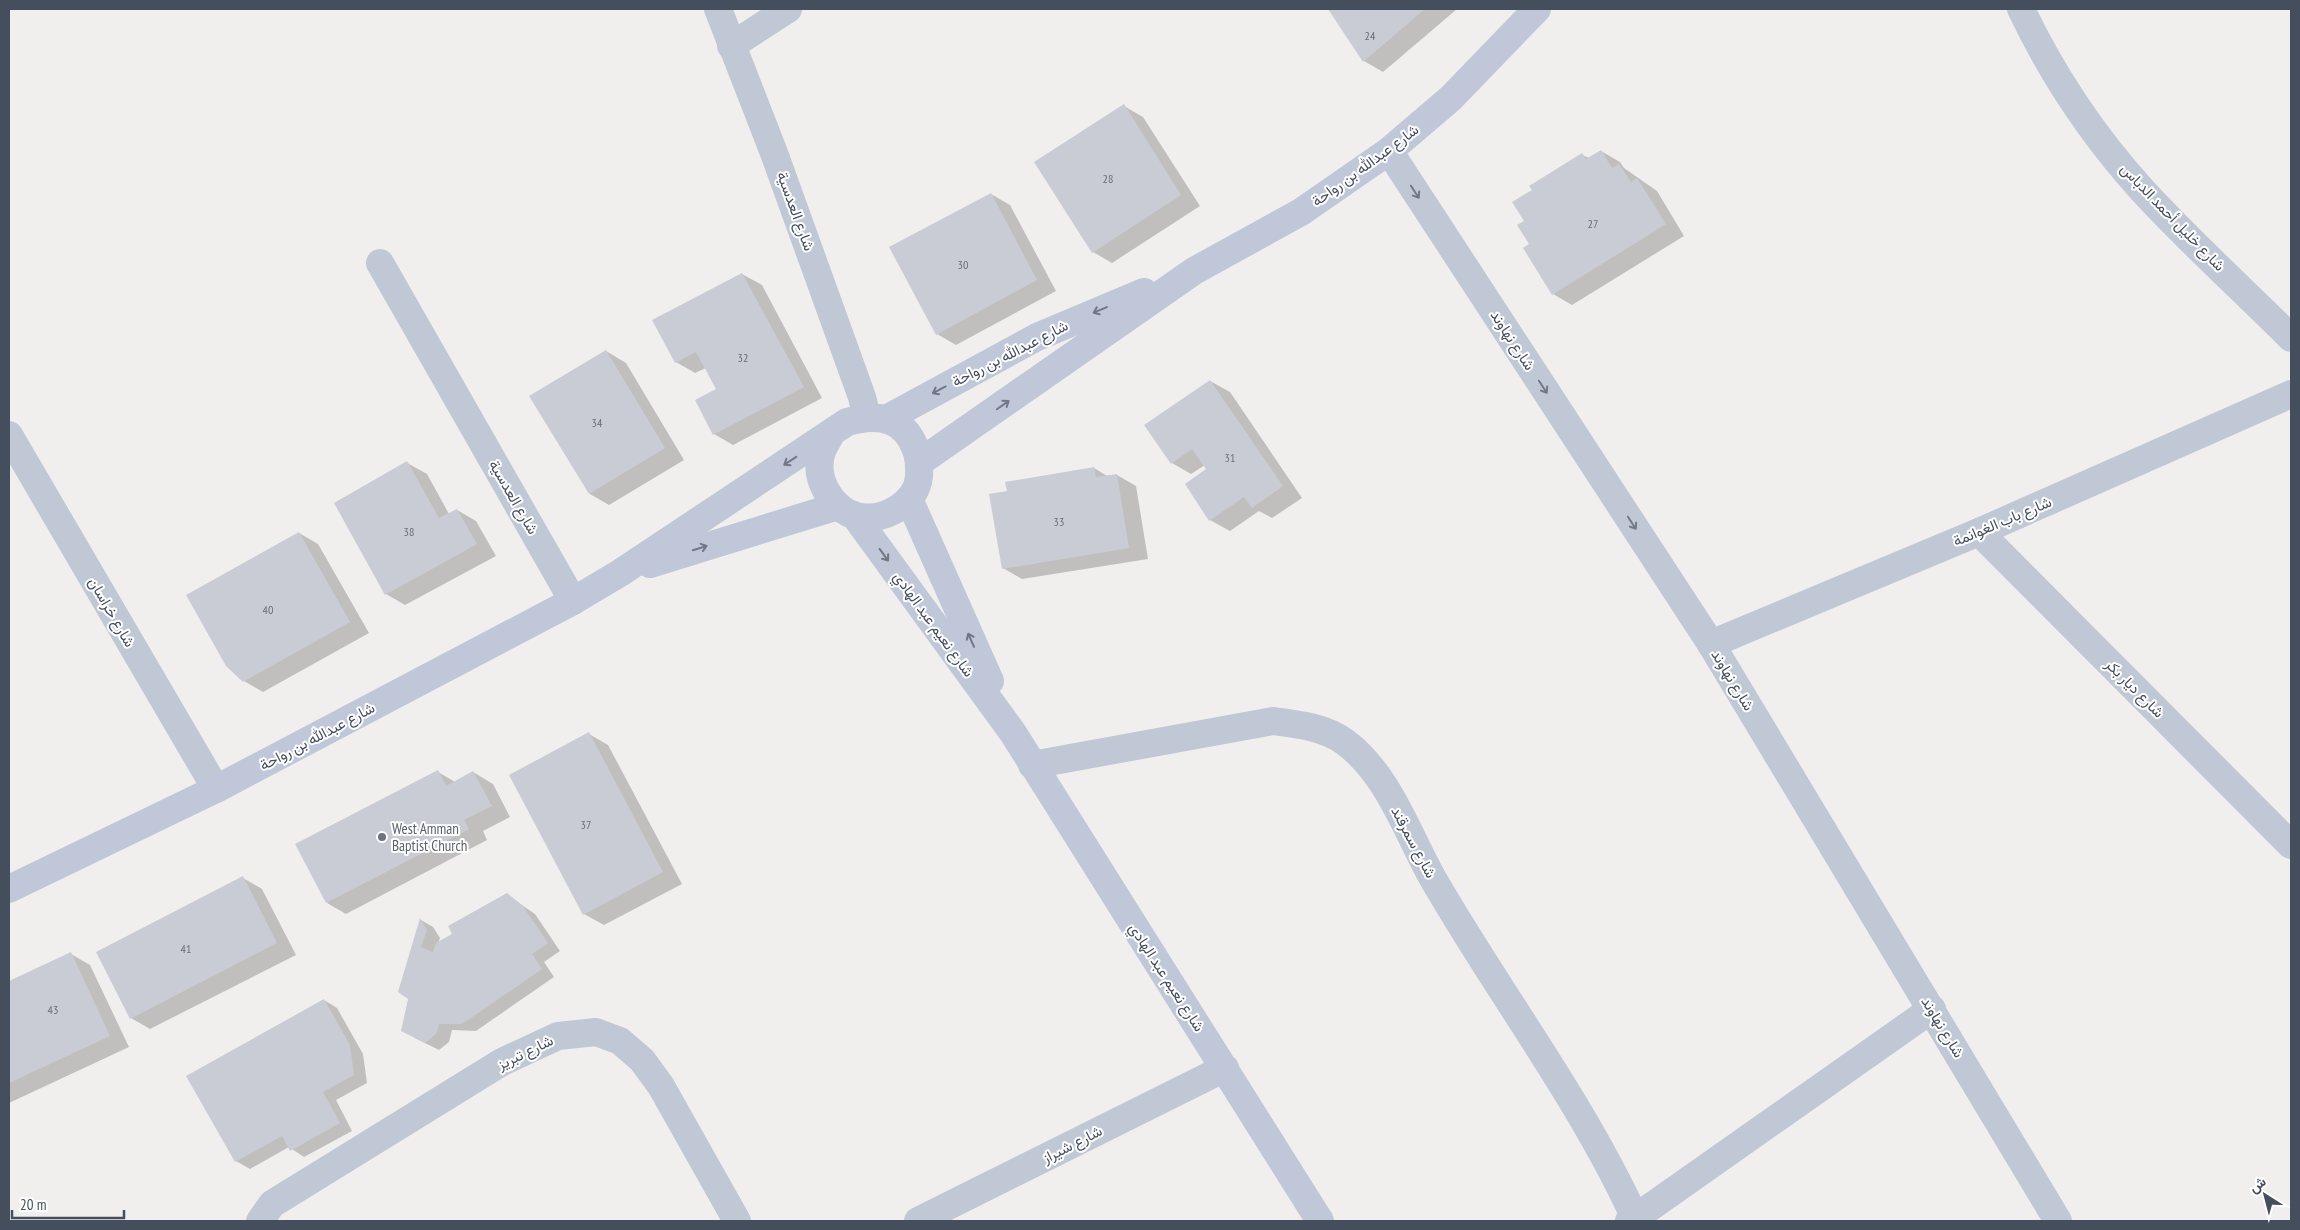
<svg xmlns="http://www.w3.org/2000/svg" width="2300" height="1230" viewBox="0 0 2300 1230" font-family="'PT Sans Narrow',Vazirmatn,sans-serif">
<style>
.shadow{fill:#0003}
.building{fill:#caccd5}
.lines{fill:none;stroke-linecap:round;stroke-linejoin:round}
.street{stroke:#c1c8d5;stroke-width:28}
.secondary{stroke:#c0c7d9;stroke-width:28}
.oneway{stroke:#707987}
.oneway2{stroke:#707888}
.worship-dot{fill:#6b7280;stroke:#fff;stroke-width:2}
.labels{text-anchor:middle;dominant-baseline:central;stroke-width:4;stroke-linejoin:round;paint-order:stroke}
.number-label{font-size:12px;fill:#666e7b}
.street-label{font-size:15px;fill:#454e5d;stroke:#fff}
.worship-label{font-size:15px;fill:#5b616d;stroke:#fff;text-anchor:start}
</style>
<rect width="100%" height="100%" fill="#f1efee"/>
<g class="shadow">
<path d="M1330,9H1457L1383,72L1364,61Z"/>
<path d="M1124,106L1143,117L1200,206L1112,263L1093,252Z"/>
<path d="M1601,151L1620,162L1624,168L1657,191L1684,236L1572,305L1553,294L1530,245L1526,221L1582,155L1589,158Z"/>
<path d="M991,194L1010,205L1056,291L956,345L937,334Z"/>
<path d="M742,274L762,285L822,398L733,445L714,434L718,390L706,368L695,373L676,362Z"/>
<path d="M606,351L626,363L684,460L609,505L590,494L531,396Z"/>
<path d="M1210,381L1230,392L1302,498L1272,518L1259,511L1230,531L1210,520L1208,470L1205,465L1191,474L1172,463Z"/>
<path d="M407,463L427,474L449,514L457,510L476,521L496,556L405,605L386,594Z"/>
<path d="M1094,468L1107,476L1117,475L1136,486L1148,559L1022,579L1003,568Z"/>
<path d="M299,533L318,544L369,633L263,692L244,681Z"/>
<path d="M589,734L608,745L682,884L604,925L584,914Z"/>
<path d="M438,772L455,782L473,772L493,784L510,817L483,831L487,840L346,914L327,903Z"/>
<path d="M243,878L262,889L296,955L150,1029L131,1018Z"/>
<path d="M507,895L535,914L560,951L544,962L554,977L476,1031L452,1030L449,1042L439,1050L415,1038L410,999L421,920L433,927L440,938L438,944L454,935Z"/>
<path d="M71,954L90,965L129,1047L9,1103V983Z"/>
<path d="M324,1000L337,1008L363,1054L367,1083L336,1100L352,1131L304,1157L289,1147L250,1169L236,1161L188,1076Z"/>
</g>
<g class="building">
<path d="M1328,9H1425L1363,62Z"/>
<path d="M1124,104L1181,195L1092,253L1034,162Z"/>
<path d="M1601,150L1612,168L1619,164L1631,182L1637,178L1666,224L1552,295L1523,248L1529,244L1517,225L1524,221L1512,202L1532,190L1529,186L1582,153L1586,159Z"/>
<path d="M991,193L1037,280L936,335L889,247Z"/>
<path d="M742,273L804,387L713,435L695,400L716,389L696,352L675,363L652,320Z"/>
<path d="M606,350L665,448L589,494L529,396Z"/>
<path d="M1210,380L1283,486L1252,508L1244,497L1209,521L1185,484L1206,469L1192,449L1171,464L1144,425Z"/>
<path d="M407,461L439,518L457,509L477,544L385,595L334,503Z"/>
<path d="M1094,467L1096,477L1117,474L1129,548L1002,569L989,494L1007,491L1005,482Z"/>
<path d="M299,532L350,622L243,682L226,666L186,595Z"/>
<path d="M589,732L663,872L583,915L509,775Z"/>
<path d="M438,770L446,786L473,771L492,806L464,820L469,829L326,903L295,844Z"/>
<path d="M243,876L277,943L130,1019L96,952Z"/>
<path d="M507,893L522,905L548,943L532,954L542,969L462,1024H439L436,1034L425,1043L401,1031L408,999L398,992L420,918L427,930L421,947L433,952L436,943L452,934L448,926Z"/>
<path d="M71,952L110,1036L9,1083V981Z"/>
<path d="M324,999L350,1045L354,1075L323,1092L340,1123L290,1151L282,1136L235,1162L186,1076Z"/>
</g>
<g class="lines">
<g class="street">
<path d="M718,9L774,153L862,397L867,417"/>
<path d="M2021,9C2052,74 2094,137 2143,191C2190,242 2242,289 2291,338"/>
<path d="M731,46L788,9"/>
<path d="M1389,151L1711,644L2058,1221"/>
<path d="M380,263L573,601"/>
<path d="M9,435L216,789"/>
<path d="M1979,532L2291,845"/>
<path d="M1711,644L1979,532L2291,394"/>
<path d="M1032,765L1273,721C1297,724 1325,727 1345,742C1388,774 1407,832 1432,877C1498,992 1580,1098 1635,1218L1629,1221"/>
<path d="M1635,1218L1932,1009"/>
<path d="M260,1221L272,1204L502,1062L558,1036L596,1032L620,1041L642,1060L661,1086L737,1221"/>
<path d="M918,1221L1225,1068"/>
</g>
<g class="secondary">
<path d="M886,419L1037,337L1144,292"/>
<path d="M920,462L1194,271L1301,212L1389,151L1451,98L1537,9"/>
<path d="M909,499L990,681"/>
<path d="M855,516L1013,733L1320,1221"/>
<path d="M650,564L838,506"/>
<path d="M9,889L216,789L573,601L620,573L847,422C868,416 892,414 907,433C917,447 920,459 919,476C917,504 882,523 856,516C830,508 813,477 822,451C824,446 828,440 831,434"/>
</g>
</g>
<defs><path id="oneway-shaft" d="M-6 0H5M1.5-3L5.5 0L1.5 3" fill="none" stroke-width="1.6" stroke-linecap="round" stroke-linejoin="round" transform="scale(1.25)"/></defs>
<g class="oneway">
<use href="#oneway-shaft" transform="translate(1415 192) rotate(57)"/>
<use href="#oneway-shaft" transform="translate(1543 387) rotate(57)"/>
<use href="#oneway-shaft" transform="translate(1632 523) rotate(57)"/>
</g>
<g class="oneway2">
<use href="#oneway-shaft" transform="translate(1100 310) rotate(157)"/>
<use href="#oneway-shaft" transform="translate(939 390) rotate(152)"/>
<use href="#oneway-shaft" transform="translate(1003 405) rotate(-35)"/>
<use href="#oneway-shaft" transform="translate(790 461) rotate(147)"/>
<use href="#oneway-shaft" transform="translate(700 548) rotate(-17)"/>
<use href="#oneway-shaft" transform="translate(884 555) rotate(54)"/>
<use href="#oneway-shaft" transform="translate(971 640) rotate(-114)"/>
</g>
<circle class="worship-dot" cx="382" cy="837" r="5"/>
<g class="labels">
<g class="number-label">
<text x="1370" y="35">24</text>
<text x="1108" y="178">28</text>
<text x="1593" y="223">27</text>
<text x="963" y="264">30</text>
<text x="743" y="357">32</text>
<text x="597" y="422">34</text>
<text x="1230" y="457">31</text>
<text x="1059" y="521">33</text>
<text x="409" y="531">38</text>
<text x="268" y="609">40</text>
<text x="586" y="824">37</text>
<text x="186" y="948">41</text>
<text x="53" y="1009">43</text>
</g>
<g class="street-label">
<text transform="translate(1365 165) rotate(-36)">شارع عبدالله بن رواحة</text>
<text transform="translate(796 211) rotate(70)">شارع العدسية</text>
<text transform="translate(2173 217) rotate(46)">شارع خليل أحمد الدباس</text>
<text transform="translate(1513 340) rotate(57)">شارع نهاوند</text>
<text transform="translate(1010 353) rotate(-27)">شارع عبدالله بن رواحة</text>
<text transform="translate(514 497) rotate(60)">شارع العدسية</text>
<text transform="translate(2002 521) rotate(-23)">شارع باب الغوانمة</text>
<text transform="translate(112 612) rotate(60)">شارع خراسان</text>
<text transform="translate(934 624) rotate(54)">شارع نعيم عبد الهادي</text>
<text transform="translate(1733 680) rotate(59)">شارع نهاوند</text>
<text transform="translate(2135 688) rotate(45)">شارع ديار بكر</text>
<text transform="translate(317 736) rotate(-28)">شارع عبدالله بن رواحة</text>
<text transform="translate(1414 842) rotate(62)">شارع سمرقند</text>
<text transform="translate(1167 977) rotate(57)">شارع نعيم عبد الهادي</text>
<text transform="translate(1943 1027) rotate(59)">شارع نهاوند</text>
<text transform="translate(525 1052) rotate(-26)">شارع تبريز</text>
<text transform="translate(1072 1144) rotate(-27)">شارع شيراز</text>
</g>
<g class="worship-label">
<text x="392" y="828">West Amman<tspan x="392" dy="17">Baptist Church</tspan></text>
</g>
</g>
<rect width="2300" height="1230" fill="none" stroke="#454e5d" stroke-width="20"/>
<g transform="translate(2265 1195) rotate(324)" stroke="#ffffff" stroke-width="4" paint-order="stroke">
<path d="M0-4L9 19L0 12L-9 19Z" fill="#454e5d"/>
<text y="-8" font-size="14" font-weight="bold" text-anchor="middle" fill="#454e5d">ش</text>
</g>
<path d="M12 1210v8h112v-8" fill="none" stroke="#454e5d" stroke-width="2.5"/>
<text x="20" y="1210" font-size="15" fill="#454e5d" stroke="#ffffff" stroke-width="4" paint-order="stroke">20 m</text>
</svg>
